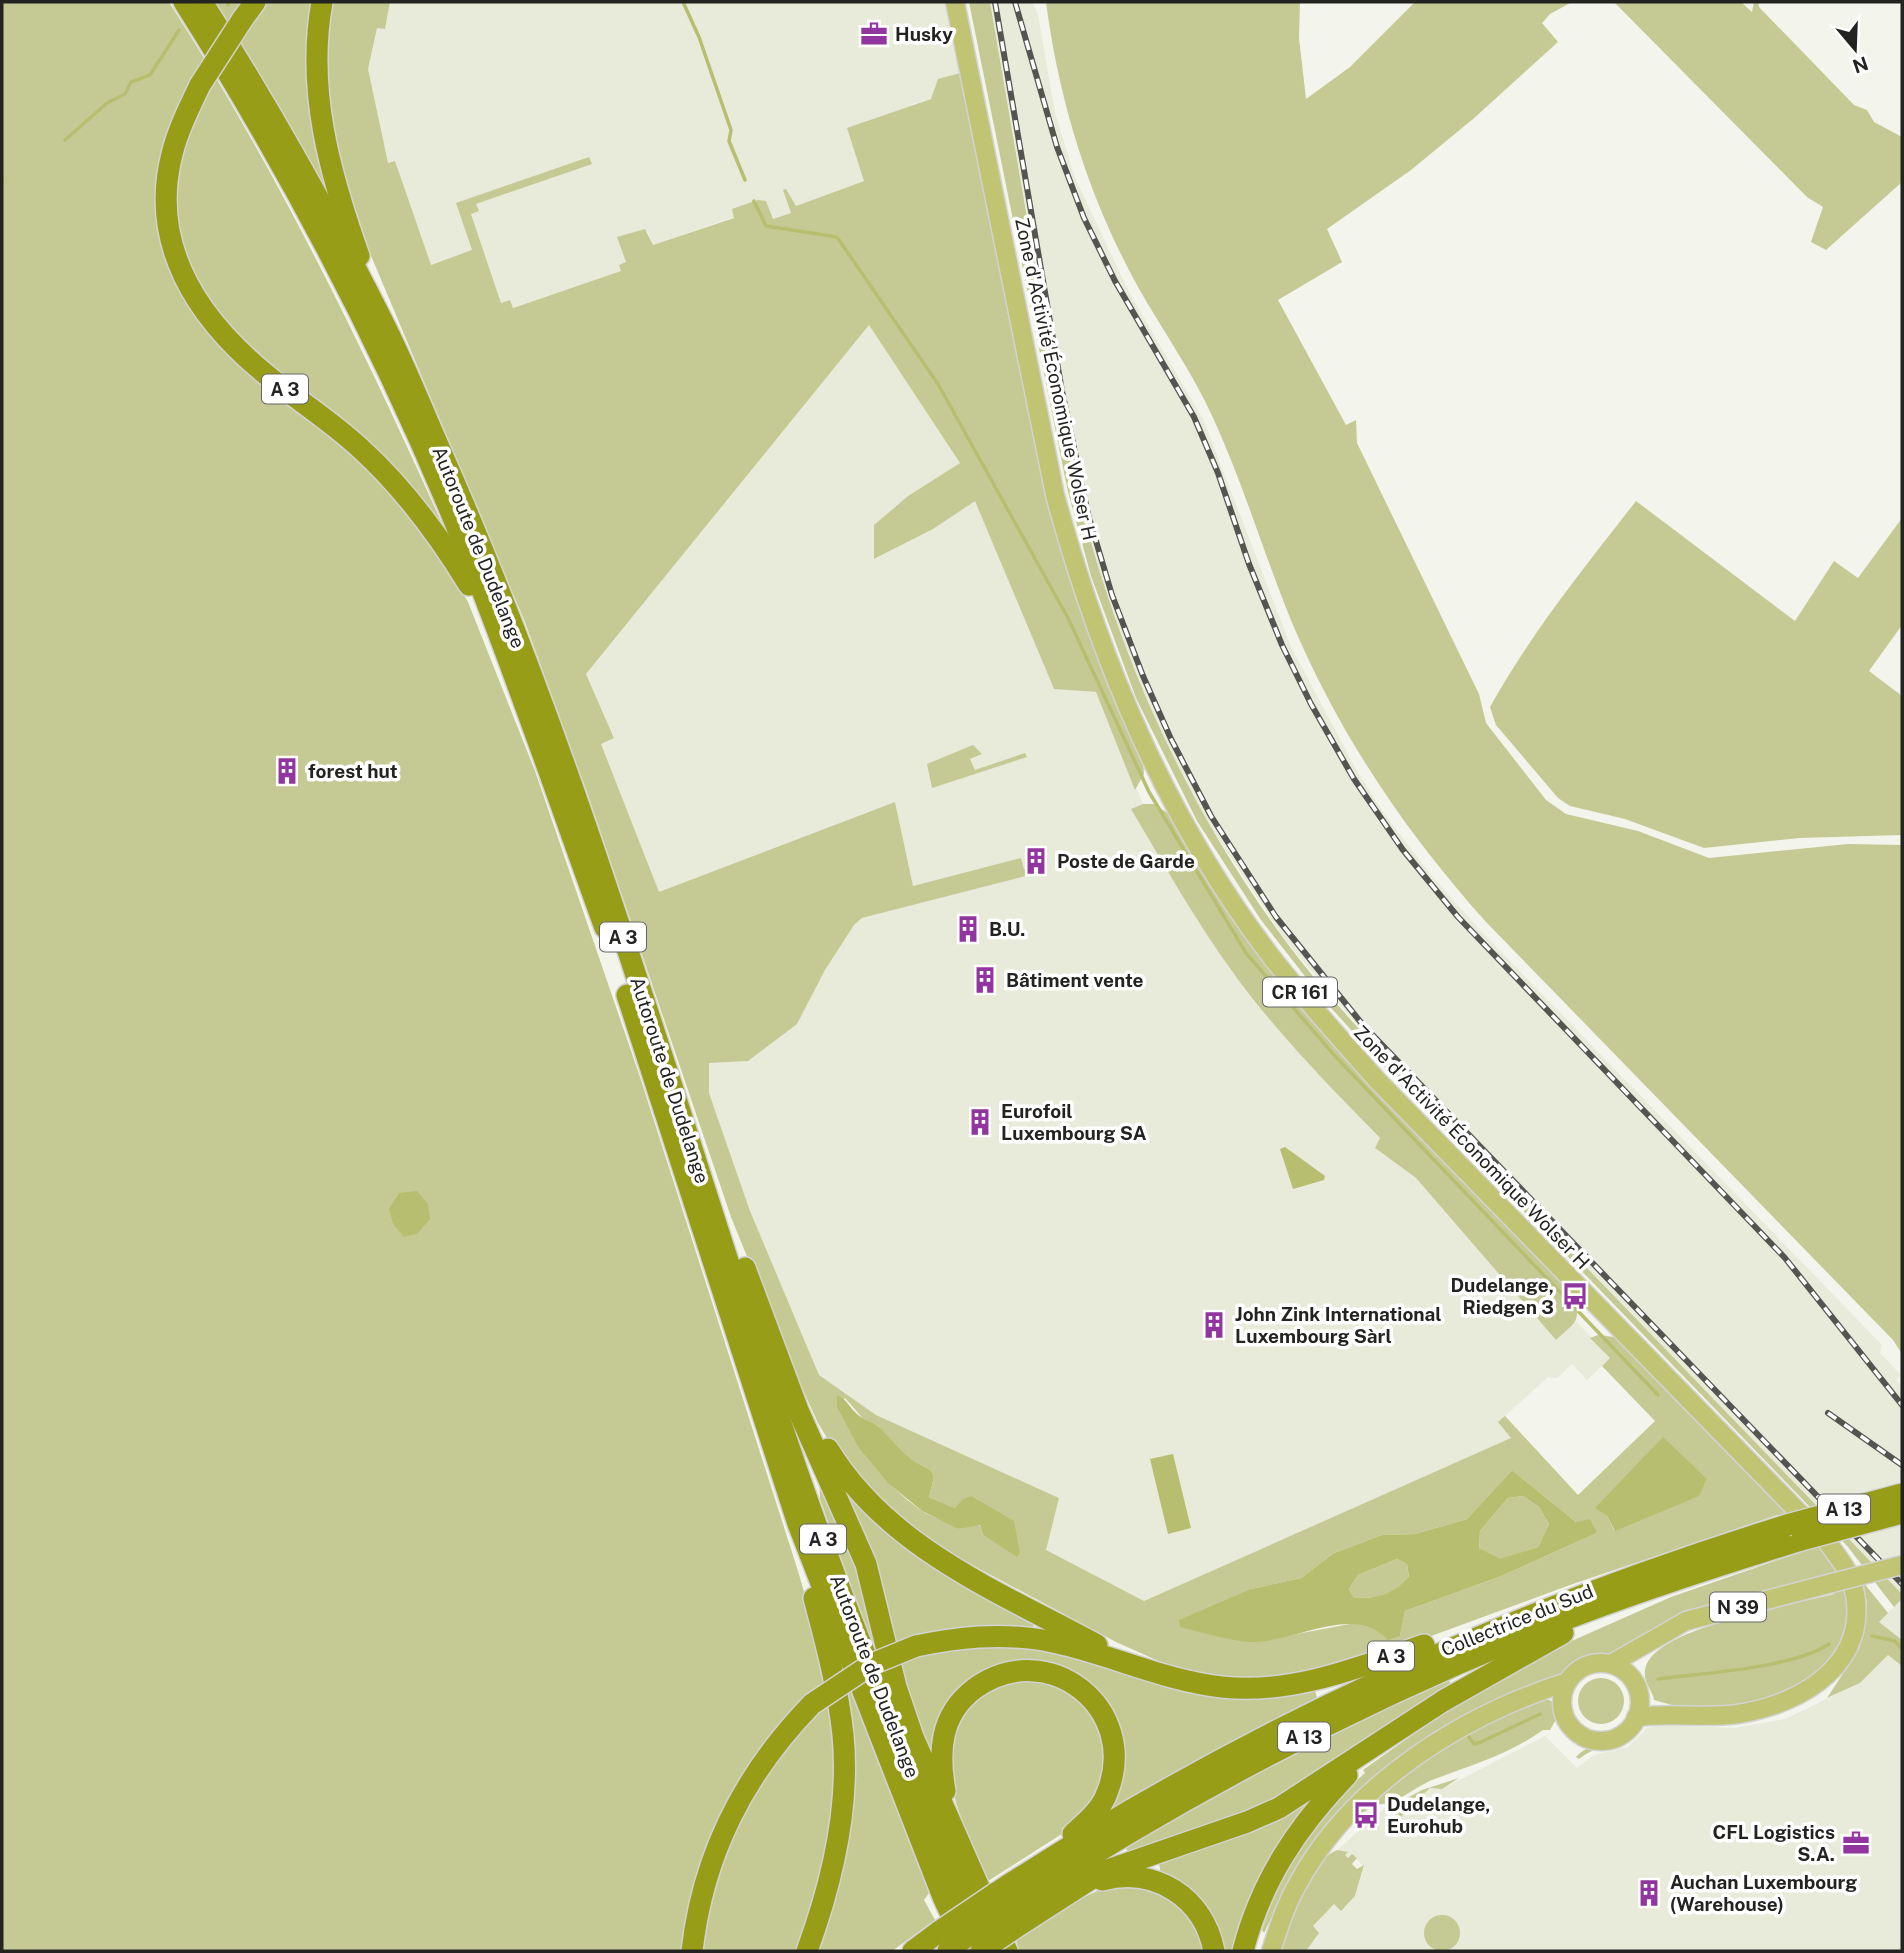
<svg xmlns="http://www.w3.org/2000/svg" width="1904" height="1953" viewBox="0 0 1904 1953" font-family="'Public Sans',sans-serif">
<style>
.built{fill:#e8eada}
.green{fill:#c5ca94;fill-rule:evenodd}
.water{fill:#b8be70;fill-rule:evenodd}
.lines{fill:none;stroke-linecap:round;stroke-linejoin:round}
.stream{stroke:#b8be70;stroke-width:3.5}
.major-casing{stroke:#d3d3d3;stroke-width:21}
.highway-casing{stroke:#d3d3d3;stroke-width:24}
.major{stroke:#c1c473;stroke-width:18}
.highway{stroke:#979d16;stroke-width:21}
.rail-casing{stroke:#545551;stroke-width:6}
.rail{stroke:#fff;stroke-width:3.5;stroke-dasharray:10;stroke-linecap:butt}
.major-bridge-casing{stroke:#d3d3d3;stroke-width:21;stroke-linecap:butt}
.highway-bridge-casing{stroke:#d3d3d3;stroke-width:24;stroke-linecap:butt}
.major-bridge{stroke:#c1c473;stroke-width:18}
.highway-bridge{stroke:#979d16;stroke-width:21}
.labels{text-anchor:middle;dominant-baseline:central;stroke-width:7;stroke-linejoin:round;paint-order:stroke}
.shield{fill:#fff;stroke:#656664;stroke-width:2}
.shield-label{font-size:18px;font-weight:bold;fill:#232421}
.poi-label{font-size:19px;font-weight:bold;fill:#232421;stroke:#fff;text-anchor:start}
.street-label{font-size:19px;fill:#232421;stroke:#fff}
</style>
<rect width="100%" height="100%" fill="#f3f4ec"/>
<g class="built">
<path d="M390,2H948L964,72L931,99L913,104L864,181L795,206L784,190L791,213L773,219L732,210L734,217L653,245L648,232L618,237L626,262L621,271L512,308L509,301L501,303L471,214L476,204L591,164L457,203L472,251L430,265L395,162L388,163L373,100L368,69L377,28L385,29Z"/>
<path d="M990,2H1032L1038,15L1055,113L1075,178L1129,292L1204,421L1291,647L1356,769L1385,815L1431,875L1479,929L1882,1345L1880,1353L1901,1375L1896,1380L1902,1386V1594L1391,1065L1286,941L1202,814L1170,753L1120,636L1099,577L1075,489Z"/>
<path d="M869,325L960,463L908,496L874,525L875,559L933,529L975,500L1054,689L1096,692L1143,804L1132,809L1196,918L1237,978L1280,1031L1380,1139L1376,1149L1416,1178L1556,1340L1576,1321L1610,1358L1587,1380L1572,1364L1557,1378L1548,1377L1505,1416L1512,1438L1144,1601L1045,1550L1059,1498L876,1415L819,1375L750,1211L709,1093V1063L748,1061L797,1024L825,970L854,925L862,918L1040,872L1038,865L1024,869L1021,859L913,886L895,802L659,893L600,743L614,737L586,674Z"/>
<path d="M1902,1599V1640L1879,1622Z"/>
<path d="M1888,1655L1902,1666V1951H1306L1319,1933L1312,1926L1334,1904L1341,1911L1348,1904L1355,1896L1364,1868L1353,1854L1348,1858L1345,1855L1348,1852L1337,1850L1387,1806L1401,1817L1431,1788L1442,1789L1545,1736L1577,1768L1594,1755L1628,1747L1646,1729L1655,1725L1734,1728L1785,1719L1860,1683Z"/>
</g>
<g class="green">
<path d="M2,2H169C278,172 366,353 448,537L436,546L468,602L535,771L640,1077L798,1571L823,1658L836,1746L831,1852L799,1951H698C713,1894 723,1833 756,1783C777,1751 818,1724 819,1685C774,1733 729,1783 707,1846C695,1879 691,1917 684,1951H2Z"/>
<path d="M215,2H390L385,29L377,28L368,69L388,163L395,161L431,265L472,250L456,203L589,157L592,164L476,204L479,211L471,214L501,303L510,300L513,308L621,271L619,265L626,262L617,237L645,229L653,245L734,218L732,209L758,200L766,201L773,219L791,213L783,190L786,189L796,206L864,181L847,128L931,99L938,79L964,72L1070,577L1093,645L1143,761L1144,774L1135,790L1096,692L1054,689L975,501L933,529L874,559V525L908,496L960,463L869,325L586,674L614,738L601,744L659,892L895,802L913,886L1021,858L1024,869L1039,865L1041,872L862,918L854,925L825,970L797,1024L748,1061L709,1063V1093L750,1211L819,1375L876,1415L1059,1498L1046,1550L1144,1601L1511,1438L1498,1422L1505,1416L1578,1495L1655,1421L1602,1366L1610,1358L1590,1338L1598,1335L1614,1337C1657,1380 1700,1422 1742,1464C1778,1499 1827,1537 1844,1586C1858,1627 1835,1662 1801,1684C1758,1711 1703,1716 1654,1700C1652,1688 1641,1681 1646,1666C1659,1627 1795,1604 1834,1594L1830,1577L1611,1658L1584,1662L1568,1674L1536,1685L1326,1828L1299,1861L1264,1933L1262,1930C1282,1867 1316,1817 1365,1773L1363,1770L1460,1701L1540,1655L1671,1597L1810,1549L1777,1515L1570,1585L1382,1654L1311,1673L1241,1679L1172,1667L1116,1642L924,1539L841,1461L818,1423L787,1355L731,1217L588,795L525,622L351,208L337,215ZM845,1398L866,1422L878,1426L898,1451L914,1464L931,1470L934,1477L929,1497L955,1508L1020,1552L1017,1556L983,1535L980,1526L976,1524L958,1529C946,1520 931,1518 919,1509C882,1482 859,1448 837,1408ZM1663,1438L1614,1530L1607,1516L1596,1508ZM1512,1470L1576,1522L1597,1533L1499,1577L1405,1611L1400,1636L1355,1623L1265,1640L1251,1589L1301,1578L1334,1553L1382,1535L1415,1534L1467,1519Z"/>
<path d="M969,2H990L1062,421C1098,609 1171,785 1284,939C1317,984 1355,1024 1391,1065L1902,1594V1599L1894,1607L1848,1547L1807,1504L1394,1077L1322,998L1261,920L1197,821L1136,698L1091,576L1068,492Z"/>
<path d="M1046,2H1300L1299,38L1306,99L1350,67L1415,2H1572L1550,14L1542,23L1558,42L1473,119L1411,170L1327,229L1342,262L1278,300L1346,425L1356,420L1357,443L1479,694L1486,723L1546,800L1566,814L1638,831L1709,858L1848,844L1902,845V1354L1893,1340L1486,922C1410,837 1347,746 1300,641C1268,569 1247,492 1214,420C1193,373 1163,331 1138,287C1089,198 1059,102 1046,2Z"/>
<path d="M1614,2H1741L1752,12L1754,2H1758L1759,7L1854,105L1867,110L1874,122L1902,137V182L1826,250L1811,242L1823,207L1807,197Z"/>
<path d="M1636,501L1795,621L1834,561L1858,578L1902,518V625L1869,671L1902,696V835L1799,838L1704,848L1625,819L1570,806L1558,798L1496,725L1490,707C1531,633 1584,568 1636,501Z"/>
<path d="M973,745L982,754L970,759L975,770L1025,753L1027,757L932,788L927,764Z"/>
<path d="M1143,804H1154L1172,816L1223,900L1575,1295C1579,1323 1579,1319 1556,1340L1416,1178L1375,1148L1380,1138C1330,1087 1279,1035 1237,978C1197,924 1165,866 1131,809Z"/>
<path d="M819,1472L847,1534L878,1642L872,1645L820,1499Z"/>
<path d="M842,1481L884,1530L965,1585L1034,1618L1033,1629C984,1626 937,1625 891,1645L839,1484Z"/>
<path d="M1523,1496L1539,1507L1549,1524L1538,1547L1500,1560L1479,1548L1480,1531L1508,1498Z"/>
<path d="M1397,1559L1407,1564L1409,1578C1393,1594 1377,1599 1354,1598L1349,1589L1358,1575Z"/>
<path d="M1863,1582L1888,1613L1879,1622L1902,1640V1666L1888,1655L1860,1683L1827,1698L1859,1649L1867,1604Z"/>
<path d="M1037,1646L1118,1669L1314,1686L1317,1698L1180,1770L1100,1816L1115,1790L1098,1697L1012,1664L981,1673L962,1690L934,1754L930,1755L896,1662L947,1647Z"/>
<path d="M836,1654L929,1893L924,1900L935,1920L892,1951H811L842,1849Z"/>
<circle cx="1601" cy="1701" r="23"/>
<path d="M1026,1678L1061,1686L1087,1704L1100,1724L1106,1779L1079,1823L988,1881C954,1804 902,1703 1026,1678Z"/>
<path d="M1448,1679L1453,1688L1297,1793L1130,1855L1125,1847L1288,1757Z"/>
<path d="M1539,1698C1551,1699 1556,1702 1559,1714L1550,1730H1543C1510,1754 1469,1766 1432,1780C1415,1787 1393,1807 1377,1804V1799L1387,1789L1460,1734Z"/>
<path d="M1639,1724L1643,1725C1616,1754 1603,1740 1579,1759L1576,1757C1595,1737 1616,1749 1639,1724Z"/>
<path d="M1459,1778L1442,1789L1430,1788L1401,1817L1390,1807L1422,1790Z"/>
<path d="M1314,1795L1236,1951H1218L1162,1879L1158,1859Z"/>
<path d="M1337,1850L1348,1852L1345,1855L1348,1858L1352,1854L1357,1858L1352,1864L1357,1869L1364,1865L1355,1896L1341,1911L1334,1904L1313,1926L1319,1933L1306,1951H1276C1286,1922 1308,1862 1337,1850Z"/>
<path d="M1108,1886C1120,1886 1134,1884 1146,1886C1178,1889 1197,1925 1206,1951H1019L1016,1939L1074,1902Z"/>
<circle cx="1442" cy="1933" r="18"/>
</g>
<g class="water">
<path d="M1285,1147L1325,1176L1324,1180L1293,1189L1280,1149Z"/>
<path d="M417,1191L428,1204L430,1219L417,1234L404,1237L393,1224L389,1209L399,1193Z"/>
<path d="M837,1395C847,1399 849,1407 857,1414C864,1421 874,1422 880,1428C898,1446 907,1461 931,1470L934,1477L929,1497L955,1508L963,1499L971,1496L1014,1521L1020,1553L1017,1557L983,1535L980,1525L958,1529L922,1511L888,1483L859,1448L837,1408Z"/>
<path d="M1663,1437L1707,1479L1699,1496L1615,1531L1607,1516L1595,1508Z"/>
<path d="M1173,1454L1191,1528L1168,1534L1150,1459Z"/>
<path d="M1512,1470L1576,1522L1590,1519L1597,1533L1499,1577L1405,1611L1400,1636L1388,1640C1353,1602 1293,1644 1249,1642C1226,1640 1202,1632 1180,1627L1179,1620L1251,1589L1301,1578L1334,1553L1382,1535L1415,1534L1467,1519ZM1523,1496L1539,1507L1549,1524L1538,1547L1500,1559L1479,1548L1480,1531L1508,1498ZM1397,1559L1407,1564L1409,1577C1393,1594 1377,1599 1354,1598L1349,1589L1358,1575Z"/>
</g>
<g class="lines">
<g class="stream">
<path d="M683,2L699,37L731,130L729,141L745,180"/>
<path d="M228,5L229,2"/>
<path d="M65,140L107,103L125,94L131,82L150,75L179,30"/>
<path d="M2,180V178"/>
<path d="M754,201L766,226L837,237L938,384L1068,618L1149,792L1246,953L1335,1056L1658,1395"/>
<path d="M1872,1636L1895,1641L1902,1649"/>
<path d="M1658,1679C1703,1673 1794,1668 1829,1644"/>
<path d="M1468,1736L1474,1744L1481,1742L1540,1714"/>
</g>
<defs>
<g id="major">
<path d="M955,2L1055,495C1100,660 1165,817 1270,955C1303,998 1341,1039 1377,1080L1825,1539C1835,1553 1848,1568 1853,1585C1873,1662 1803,1704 1738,1714C1704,1719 1670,1712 1636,1717"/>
<circle cx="1601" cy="1702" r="39"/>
<path d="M1611,1664L1686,1621L1832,1583"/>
<path d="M1271,1951C1278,1929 1285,1907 1296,1887C1350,1785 1461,1716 1567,1682"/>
</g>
<g id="highway">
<path d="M184,2C299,184 400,379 478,580C523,695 563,812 605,928"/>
<path d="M202,2C267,104 328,212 382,320C404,363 422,409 442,454C580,767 672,1097 780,1420C837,1592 906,1760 977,1927"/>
<path d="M322,2C306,90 330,174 359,256"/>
<path d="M242,20L255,2"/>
<path d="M200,85C189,108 178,130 172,154C149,244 197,317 263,372C294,398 330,420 360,448C404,488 438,534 469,585"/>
<path d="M627,995L798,1524L943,1897L968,1951"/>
<path d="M745,1268L798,1410L866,1564L896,1687L913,1737L1007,1951"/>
<path d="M828,1449C888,1548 999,1592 1097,1645"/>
<path d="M916,1646C959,1637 999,1633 1043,1640C1104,1651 1160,1680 1222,1687C1291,1695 1360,1667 1424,1645"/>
<path d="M945,1791C938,1752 940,1715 974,1689C1048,1635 1141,1709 1107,1793C1101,1810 1086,1822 1073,1834"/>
<path d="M1102,1880C1154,1866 1204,1897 1214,1951"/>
<path d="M996,1893C1245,1731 1503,1613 1787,1525"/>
<path d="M1004,1911C1175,1799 1356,1703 1546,1627C1629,1594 1715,1567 1801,1540"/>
<path d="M1012,1930L1102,1872L1247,1822L1279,1808L1443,1701L1563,1633"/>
<path d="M692,1951C703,1854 744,1774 812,1704"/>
<path d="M807,1951C832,1883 850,1808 843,1735C838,1688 826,1643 814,1598"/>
<path d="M913,1951L940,1931"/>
<path d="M1243,1951C1261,1881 1297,1827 1347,1775"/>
</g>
</defs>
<use href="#major" class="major-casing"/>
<use href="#highway" class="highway-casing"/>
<use href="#major" class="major"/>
<use href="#highway" class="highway"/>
<defs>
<g id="rail">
<path d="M995,2L1062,391L1088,514L1112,595L1143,676L1171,739L1211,816L1276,917L1363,1025L1902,1584"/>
<path d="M1015,2L1057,147L1084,218L1115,281L1194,417L1218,473L1249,564L1282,645L1311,704L1354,779L1403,850L1458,917L1785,1258L1902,1405"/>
<path d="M1828,1413L1902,1465"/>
</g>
</defs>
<use href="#rail" class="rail-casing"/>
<use href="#rail" class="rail"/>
<defs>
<path id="major-bridge" d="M1832,1583L1902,1565"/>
<g id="highway-bridge">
<path d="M200,85L242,20"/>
<path d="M1787,1525L1902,1494"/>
<path d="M1801,1540L1902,1513"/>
<path d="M812,1704L872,1664L916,1646"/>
<path d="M940,1931L996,1893"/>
<path d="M948,1950L1004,1911"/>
<path d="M981,1951L1012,1930"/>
</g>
</defs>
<use href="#major-bridge" class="major-bridge-casing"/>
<use href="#highway-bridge" class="highway-bridge-casing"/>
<use href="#major-bridge" class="major-bridge"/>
<use href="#highway-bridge" class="highway-bridge"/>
</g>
<defs>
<symbol id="office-bare" viewBox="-9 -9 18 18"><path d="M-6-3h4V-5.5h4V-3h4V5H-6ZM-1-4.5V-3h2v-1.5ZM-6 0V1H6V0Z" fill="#91359f" stroke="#fff" stroke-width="2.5" paint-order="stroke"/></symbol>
<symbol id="building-bare" viewBox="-9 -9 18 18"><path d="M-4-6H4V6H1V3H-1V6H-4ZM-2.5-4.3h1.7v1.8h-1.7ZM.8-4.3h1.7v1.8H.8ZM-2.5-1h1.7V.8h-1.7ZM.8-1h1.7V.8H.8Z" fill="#91359f" stroke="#fff" stroke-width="2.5" paint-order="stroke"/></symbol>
<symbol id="bus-bare" viewBox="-9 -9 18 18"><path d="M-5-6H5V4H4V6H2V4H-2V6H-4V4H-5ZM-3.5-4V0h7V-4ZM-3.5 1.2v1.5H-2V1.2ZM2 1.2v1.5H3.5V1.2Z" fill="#91359f" stroke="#fff" stroke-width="2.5" paint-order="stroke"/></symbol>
</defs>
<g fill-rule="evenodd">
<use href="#office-bare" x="855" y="15" width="38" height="38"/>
<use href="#building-bare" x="268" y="752" width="38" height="38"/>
<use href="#building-bare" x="1017" y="842" width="38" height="38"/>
<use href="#building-bare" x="949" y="910" width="38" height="38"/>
<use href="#building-bare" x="966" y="961" width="38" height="38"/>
<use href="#building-bare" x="961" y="1103" width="38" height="38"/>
<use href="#bus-bare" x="1556" y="1277" width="38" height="38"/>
<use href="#building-bare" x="1195" y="1306" width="38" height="38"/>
<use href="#bus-bare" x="1347" y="1796" width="38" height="38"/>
<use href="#office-bare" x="1837" y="1824" width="38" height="38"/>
<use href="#building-bare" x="1630" y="1874" width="38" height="38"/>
</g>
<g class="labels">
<g class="shield">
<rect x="262" y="374.5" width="46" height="29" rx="5"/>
<rect x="600" y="922.5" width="46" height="29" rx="5"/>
<rect x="1263" y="977.5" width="74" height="29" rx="5"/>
<rect x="1818" y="1494.5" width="52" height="29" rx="5"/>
<rect x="800" y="1524.5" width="46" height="29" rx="5"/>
<rect x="1710" y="1592.5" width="56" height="29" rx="5"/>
<rect x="1368" y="1641.5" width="46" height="29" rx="5"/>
<rect x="1278" y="1722.5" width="52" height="29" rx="5"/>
</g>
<g class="shield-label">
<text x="285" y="389">A 3</text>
<text x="623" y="937">A 3</text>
<text x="1300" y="992">CR 161</text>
<text x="1844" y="1509">A 13</text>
<text x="823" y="1539">A 3</text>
<text x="1738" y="1607">N 39</text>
<text x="1391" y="1656">A 3</text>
<text x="1304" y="1737">A 13</text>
</g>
<g class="poi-label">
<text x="895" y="34">Husky</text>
<text x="308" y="771">forest hut</text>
<text x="1057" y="861">Poste de Garde</text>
<text x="989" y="929">B.U.</text>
<text x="1006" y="980">Bâtiment vente</text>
<text x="1001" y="1111">Eurofoil<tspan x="1001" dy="22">Luxembourg SA</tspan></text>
<text x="1554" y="1285" text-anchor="end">Dudelange,<tspan x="1554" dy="22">Riedgen 3</tspan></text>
<text x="1235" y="1314">John Zink International<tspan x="1235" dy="22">Luxembourg Sàrl</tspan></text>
<text x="1387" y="1804">Dudelange,<tspan x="1387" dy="22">Eurohub</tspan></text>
<text x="1835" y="1832" text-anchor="end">CFL Logistics<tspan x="1835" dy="22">S.A.</tspan></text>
<text x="1670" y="1882">Auchan Luxembourg<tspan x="1670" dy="22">(Warehouse)</tspan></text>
</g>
<g class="street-label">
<text transform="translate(1056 379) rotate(78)">Zone d'Activité Économique Wolser H</text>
<text transform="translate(479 547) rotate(68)">Autoroute de Dudelange</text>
<text transform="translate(670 1080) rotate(72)">Autoroute de Dudelange</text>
<text transform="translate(1472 1147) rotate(46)">Zone d'Activité Économique Wolser H</text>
<text transform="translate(1517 1620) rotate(-22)">Collectrice du Sud</text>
<text transform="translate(875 1676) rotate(69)">Autoroute de Dudelange</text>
</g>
</g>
<rect width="1904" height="1953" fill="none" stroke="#232421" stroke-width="7"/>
<g transform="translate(1855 49) rotate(161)" stroke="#ffffff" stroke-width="5" paint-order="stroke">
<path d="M0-5L12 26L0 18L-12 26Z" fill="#232421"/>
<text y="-10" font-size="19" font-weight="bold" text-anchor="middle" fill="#232421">N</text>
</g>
</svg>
